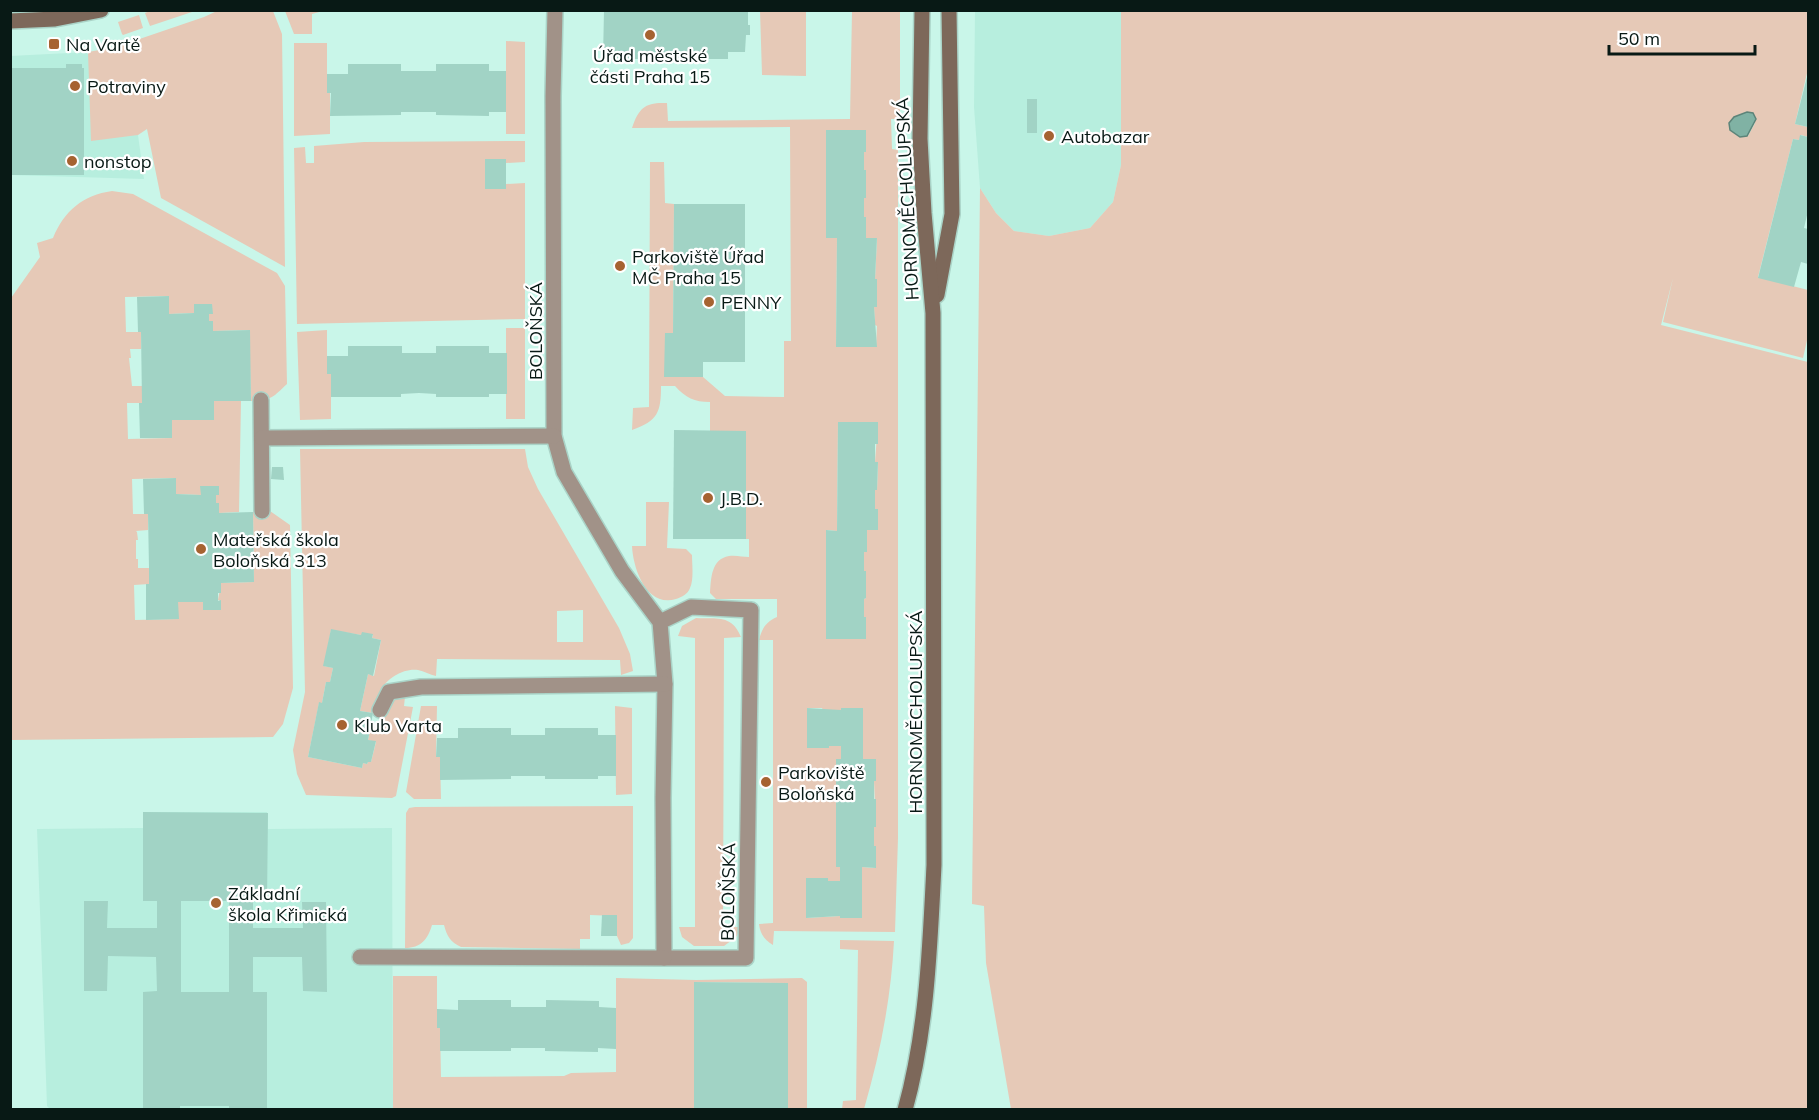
<svg xmlns="http://www.w3.org/2000/svg" width="1819" height="1120" viewBox="0 0 1819 1120" font-family="Mulish,sans-serif">
<style>
.built{fill:#b7eede}
.green{fill:#e6c9b7;fill-rule:evenodd}
.water{fill:#80b2a4;stroke:#5c8479;stroke-width:1.5}
.building{fill:#a1d3c5;fill-rule:evenodd}
.lines{fill:none;stroke-linecap:round;stroke-linejoin:round}
.street-casing{stroke:#aad3c7;stroke-width:18}
.secondary-casing{stroke:#aad3c7;stroke-width:18}
.street{stroke:#a19288;stroke-width:15}
.secondary{stroke:#7d685a;stroke-width:15}
.poi-dot{fill:#a66331;stroke:#fff;stroke-width:2}
.labels{text-anchor:middle;dominant-baseline:central;stroke-width:4.5;stroke-linejoin:round;paint-order:stroke}
.poi-label{font-size:18px;fill:#081915;stroke:#fff;text-anchor:start}
.street-label{font-size:18px;fill:#081915;stroke:#fff}
</style>
<rect width="100%" height="100%" fill="#c9f6e9"/>
<g class="built">
<path d="M975,11H1121V165L1113,202L1090,228L1049,236L1014,231L996,213L980,188L974,107Z"/>
<path d="M89,52L138,135L144,179L11,175L10,56Z"/>
<path d="M143,812H267L268,829L392,828L393,1109H50L47,1106L37,829L143,828Z"/>
</g>
<g class="green">
<path d="M152,10H194L195,11L150,26L145,13Z"/>
<path d="M217,11H273L282,34L285,267L161,198L147,129L138,135L91,141L88,52L116,47L204,17Z"/>
<path d="M285,11V10L323,11L312,14V34H294Z"/>
<path d="M760,11H806V76L762,75Z"/>
<path d="M852,11H900V119H891L892,149L898,150V838L895,932L774,931L773,945C765,940 760,934 759,924L773,923V640H759C762,628 766,622 777,617V599H716L710,593C711,579 711,559 729,556C736,555 743,557 749,557V539H746V431H710V402C694,402 686,398 675,386H661C661,412 658,421 632,430L633,408L649,407L650,162H664L665,203L674,204L673,333H665V377H703L725,396L784,397V341H791L790,127L632,128C639,107 646,102 667,103L668,121L850,119ZM826,130H866V151L864,152V170L866,171V198H864V217H866V238L877,239L875,279H877V306L874,307L875,325L877,326L876,347L836,346L837,238H826ZM838,422H878L875,462L878,463L877,490H875V509H878V530H867V552H864V571H866V598L864,599V617L866,618V639H826L827,530L837,531ZM807,708H822L823,710H841V708L863,709V759L876,760V780L874,781L876,827H874V846H876L875,868L862,867V918H840V916L806,918V878H828V881H840V867H836V759H841V746H829V748H807Z"/>
<path d="M1121,11H1808V69L1795,124L1808,127V137L1801,135L1799,140L1793,139L1758,277L1808,290V336L1803,358L1663,322L1673,278L1661,325L1808,362V1109H1011L986,963L984,906L972,904L980,188L996,213L1014,231L1049,236L1090,228L1113,202L1121,165ZM1747,112L1755,123L1748,136L1734,117Z"/>
<path d="M139,15L143,28L123,35L122,34L118,22Z"/>
<path d="M506,41L525,42V134H506Z"/>
<path d="M294,43H327V92L330,93V134L294,136Z"/>
<path d="M525,141V162L506,163L505,159H485V189H505L506,184L525,183V319L297,324L294,148L305,147L306,163H314V146L364,142Z"/>
<path d="M112,191L133,194L277,273L285,286L287,384C272,398 272,400 251,401L249,330L213,331L209,321V314L212,313V304H194V313L169,314V296L125,297L126,332H141V349H130L131,358H129L132,386H142V403H127L128,439L172,438V420H214V401H241L239,512L219,513V503H216V495H219V487L201,486V495L176,494V478L132,479L133,514H148V530L136,531L137,532L138,540H136V559H138V568H149V584L134,585L135,620L178,619V602H203V610H221V601L218,600L221,583L254,582L253,512L270,511L290,525L293,688L283,724L273,737L11,740V298L40,257L37,243L53,238C64,211 83,195 112,191Z"/>
<rect x="506" y="328" width="19" height="91"/>
<path d="M327,330V374H331V419L300,420L297,332Z"/>
<path d="M300,449H525L528,467L538,489L619,628L630,654L633,671L621,675L620,660L437,659L436,676C430,675 424,671 418,670C404,668 387,678 381,690C377,697 376,706 373,713L360,711L368,674L374,676L381,640L372,638L373,635H361L331,630L324,666L333,668L330,682H326L322,703H319L308,757L362,768L363,763L367,764L368,762H371L376,742L368,740L371,726L382,728C385,714 387,696 405,697L404,706L413,707L396,796L392,798L306,795L297,774L293,750L305,692ZM583,610V642H557V611Z"/>
<path d="M646,502H669L667,548L686,549L692,555C692,565 694,579 690,588C688,594 682,597 676,599C646,608 633,568 632,546H646Z"/>
<path d="M696,618C716,619 732,614 741,637L724,638L723,927H741L736,937L724,946H694L682,937L679,927H695V638L678,636L682,626Z"/>
<path d="M421,706H437L436,756L440,757L441,799H414L406,792Z"/>
<path d="M615,706L632,708V794L616,795Z"/>
<path d="M633,806V938L629,943L621,945L617,936L616,916L590,915V939H580V949L461,947C450,942 447,936 444,925H432C428,939 421,948 405,948L406,813L409,808L415,807Z"/>
<path d="M840,940L894,941C891,999 880,1054 864,1109H842L843,1101L856,1100L858,950L840,949Z"/>
<path d="M393,976H437V1027L440,1028L441,1077L564,1076L571,1073L616,1072V978L696,980L802,978L807,982V1109H788V983L695,982L694,1109H393Z"/>
</g>
<path class="water" d="M1747,112L1753,113L1756,119L1747,136L1740,137L1730,130L1729,123L1734,117Z"/>
<g class="building">
<path d="M604,10H748V25H750V35H746L745,52H728V59H657V52H651V59H603Z"/>
<path d="M66,64H82V68H84V175H10V68H66Z"/>
<path d="M348,64H401V71H436V64H489V71H506V112H489V116L436,115V112H401V115L330,116L331,93H327V74H348Z"/>
<path d="M1808,73V127L1795,124Z"/>
<rect x="1027" y="99" width="10" height="34"/>
<path d="M826,130H866V152H864V170H866V198H864V217H866V238H877L875,279H877V307H874L877,347H836L837,238H826Z"/>
<path d="M1800,135L1808,137V211L1804,228L1808,229V264L1801,262L1794,287L1758,278L1793,139L1799,140Z"/>
<rect x="485" y="159" width="21" height="30"/>
<path d="M674,204H745V362H703V377H664L665,333H673Z"/>
<path d="M169,296V314L194,313V304H212L213,314H209V321H213V331L250,330L251,401H214V420H172V438H140L139,403H142L141,332H138L137,297Z"/>
<path d="M348,346H402V353H436V346H489V353H507V394H489V397H436V394L419,393L401,394V397H331V374H327V356H348Z"/>
<path d="M838,422H878V444H875V462H878L877,490H875V509H878V530H867V552H864V571H866V598L864,599V617H866V639H826V530L837,531Z"/>
<path d="M674,430L746,431V539H673Z"/>
<path d="M272,467H283L284,480L271,479Z"/>
<path d="M176,478V494L201,495L200,486H219V495H216V503H219V513L253,512L254,582L221,583V593H218V601L221,600V610H203V602H178L179,619L146,620V584H149V568L148,514H144L143,479Z"/>
<path d="M331,629L361,635L362,632L373,634L372,638L381,640L373,676L368,674L360,711L373,713L368,740L376,741L371,762H368L367,764L363,763L362,768L308,757L319,702L322,703L326,682H330L333,668L323,666Z"/>
<path d="M807,708L841,710V708H863V759H876V781H874V799H876V827H874V846H876V868L862,867V918H840V916L806,918V878H828V881H840V867H836V759H841V746H829V748H807Z"/>
<path d="M458,728H511V735H545V728H598V735H616V776H598V779H545V776H511V779L440,780V757H436L437,738H458Z"/>
<path d="M143,812L268,813L267,901H253V928H303L302,902H326L327,992L303,991L302,957H253V992H267V1110H229V1106H180V1110H143V992L157,991L156,957L108,956L107,991H84V901H108L107,928H157V901H143ZM181,901H229V992H181Z"/>
<path d="M602,915H617V936H601Z"/>
<path d="M694,982L788,983V1110H694Z"/>
<path d="M458,1000H511V1007H546V1000L599,1001V1007L616,1008V1049L598,1048V1052L545,1051V1048H511V1051H440V1028H437V1009L458,1010Z"/>
</g>
<g class="lines">
<defs>
<g id="street">
<path d="M555,10L553,96L554,436L564,472L622,571L660,622L665,684L663,798L664,958H746L751,610L691,607L660,622"/>
<path d="M261,400L262,511"/>
<path d="M262,438L554,436"/>
<path d="M380,710L389,692L421,687L665,684"/>
<path d="M360,957L664,958"/>
</g>
<g id="secondary">
<path d="M10,21L55,19L101,10"/>
<path d="M937,295L952,214L949,10"/>
<path d="M905,1110C927,1031 930,946 934,865L933,313L924,213L920,139L922,10"/>
</g>
</defs>
<use href="#street" class="street-casing"/>
<use href="#secondary" class="secondary-casing"/>
<use href="#street" class="street"/>
<use href="#secondary" class="secondary"/>
</g>
<g class="poi-dot">
<circle cx="650" cy="35" r="6"/>
<rect x="48" y="38" width="12" height="12" rx="3"/>
<circle cx="75" cy="86" r="6"/>
<circle cx="1049" cy="136" r="6"/>
<circle cx="72" cy="161" r="6"/>
<circle cx="620" cy="266" r="6"/>
<circle cx="709" cy="302" r="6"/>
<circle cx="708" cy="498" r="6"/>
<circle cx="201" cy="549" r="6"/>
<circle cx="342" cy="725" r="6"/>
<circle cx="766" cy="782" r="6"/>
<circle cx="216" cy="903" r="6"/>
</g>
<g class="labels">
<g class="poi-label">
<text x="66" y="44">Na Vartě</text>
<text x="650" y="55" text-anchor="middle">Úřad městské<tspan x="650" dy="21">části Praha 15</tspan></text>
<text x="87" y="86">Potraviny</text>
<text x="1061" y="136">Autobazar</text>
<text x="84" y="161">nonstop</text>
<text x="632" y="256">Parkoviště Úřad<tspan x="632" dy="21">MČ Praha 15</tspan></text>
<text x="721" y="302">PENNY</text>
<text x="720" y="498">J.B.D.</text>
<text x="213" y="539">Mateřská škola<tspan x="213" dy="21">Boloňská 313</tspan></text>
<text x="354" y="725">Klub Varta</text>
<text x="778" y="772">Parkoviště<tspan x="778" dy="21">Boloňská</tspan></text>
<text x="228" y="893">Základní<tspan x="228" dy="21">škola Křimická</tspan></text>
</g>
<g class="street-label">
<text transform="translate(907 199) rotate(-93)">HORNOMĚCHOLUPSKÁ</text>
<text transform="translate(535 331) rotate(-90)">BOLOŇSKÁ</text>
<text transform="translate(915 712) rotate(-90)">HORNOMĚCHOLUPSKÁ</text>
<text transform="translate(728 892) rotate(-89)">BOLOŇSKÁ</text>
</g>
</g>
<rect width="1819" height="1120" fill="none" stroke="#081915" stroke-width="24"/>
<path d="M1609 45v9h146v-9" fill="none" stroke="#081915" stroke-width="3"/>
<text x="1618" y="45" font-size="18" fill="#081915" stroke="#ffffff" stroke-width="4.5" paint-order="stroke">50 m</text>
</svg>
